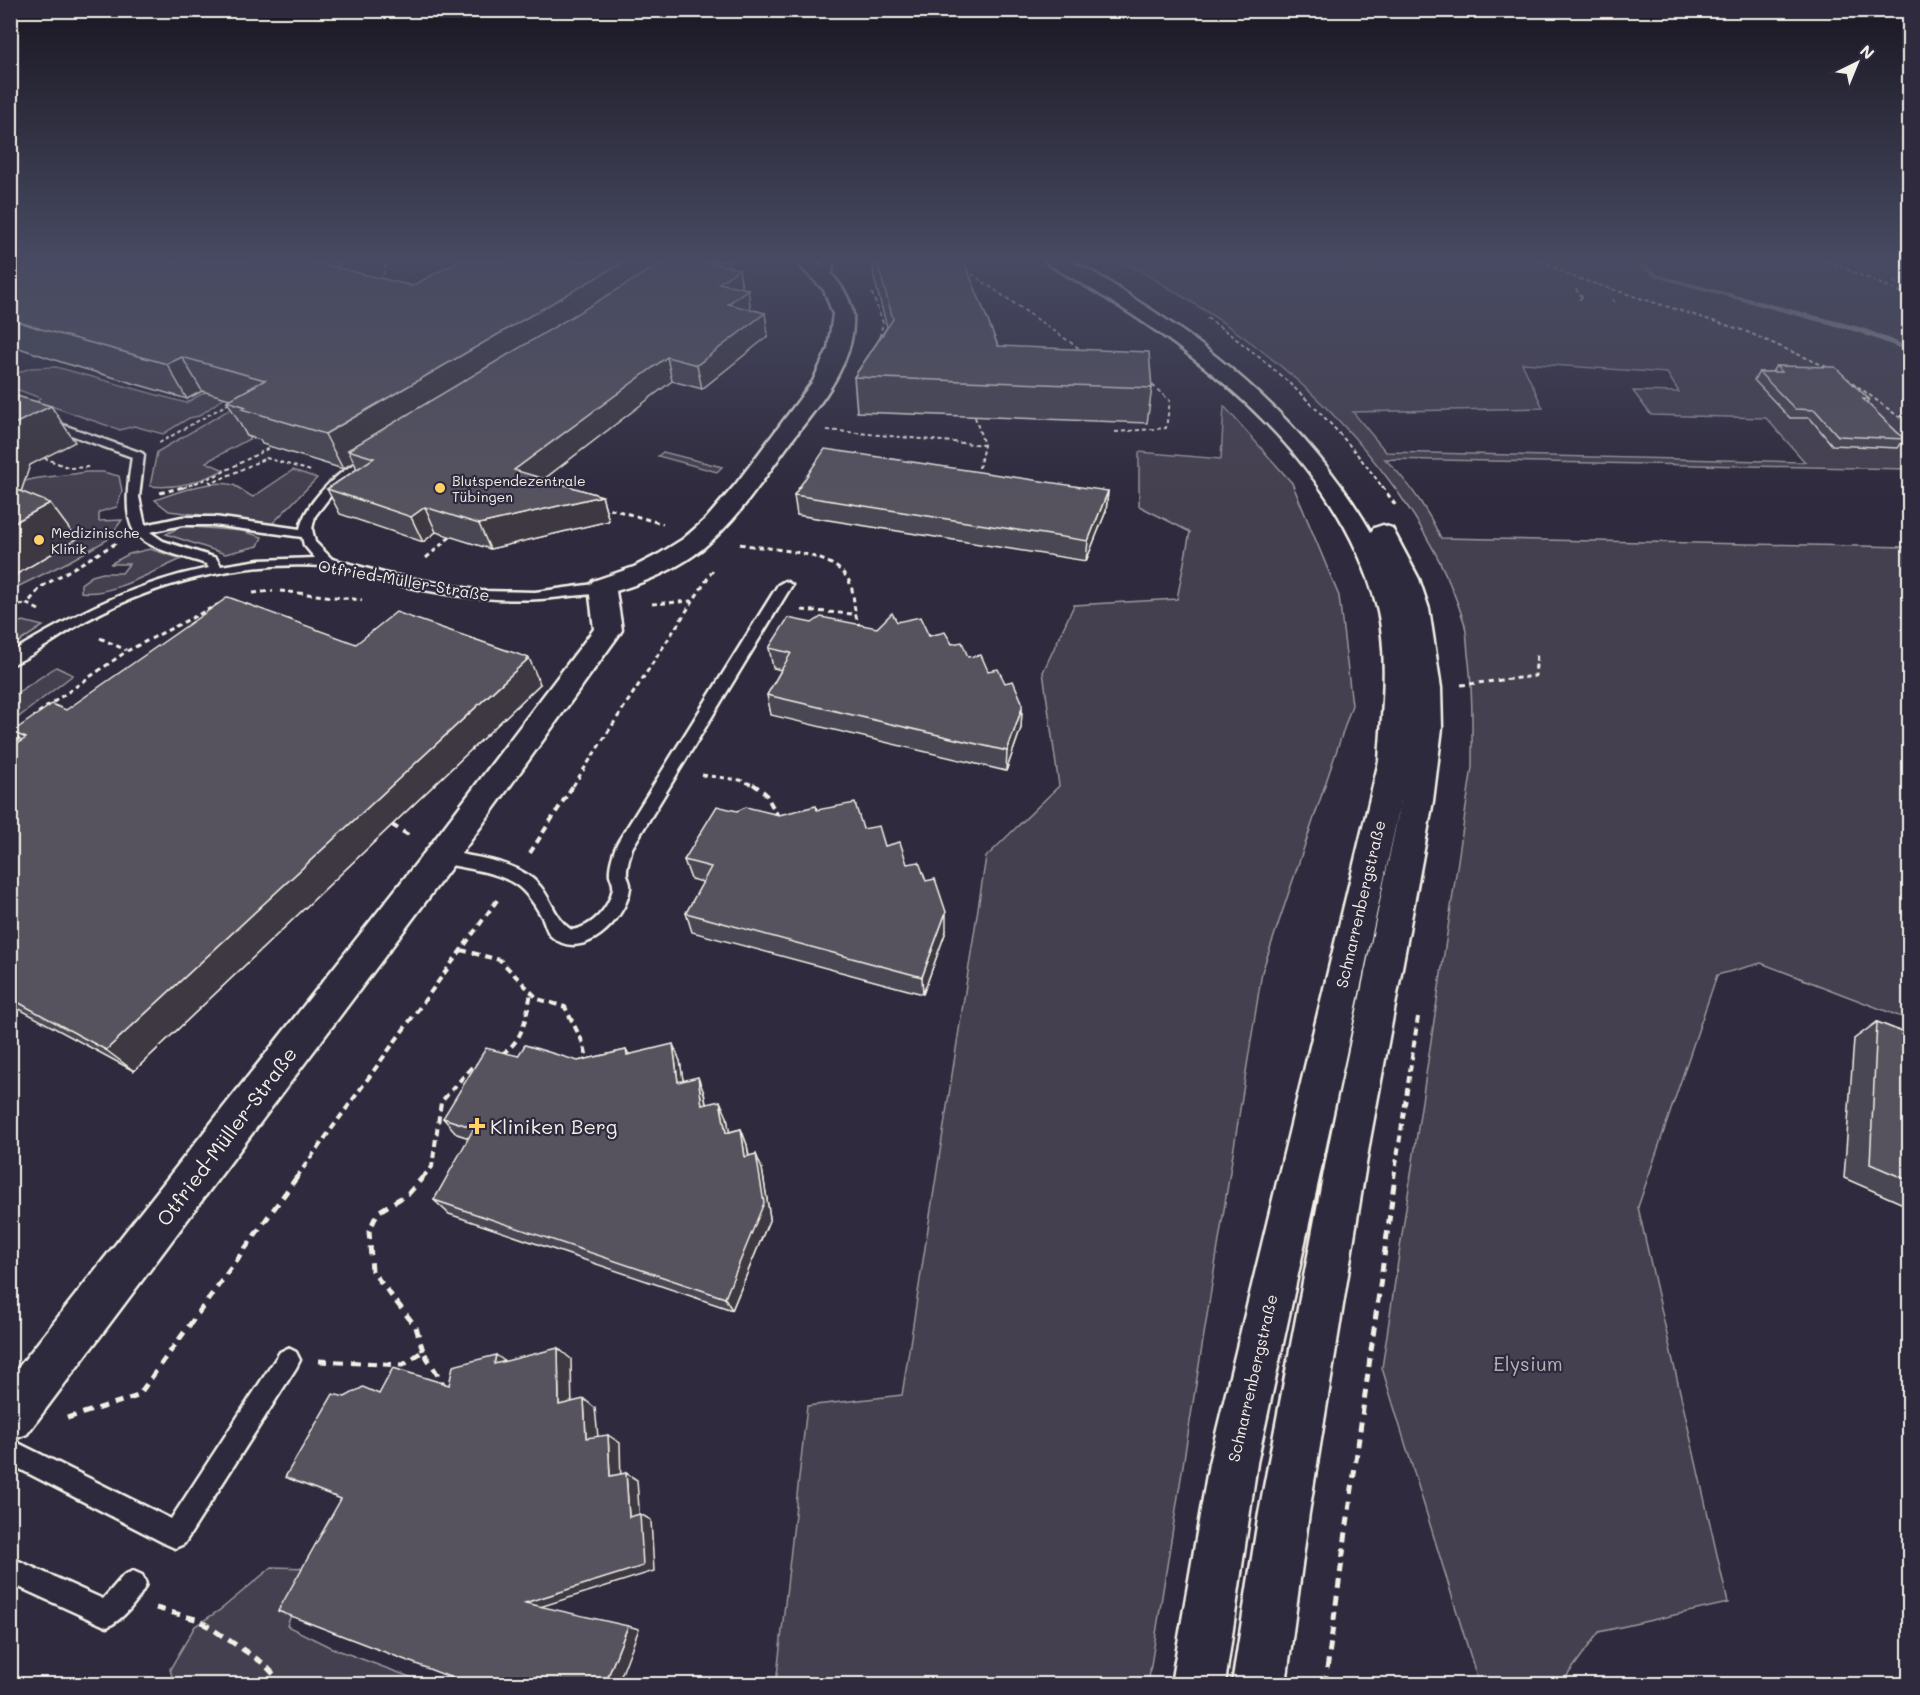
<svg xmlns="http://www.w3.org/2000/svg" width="1920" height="1695" viewBox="0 0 1920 1695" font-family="Mali,sans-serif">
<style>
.green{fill:#454050;stroke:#9c989c;stroke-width:1.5;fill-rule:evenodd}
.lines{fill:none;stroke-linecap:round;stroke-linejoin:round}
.stream{fill:#a19ea0;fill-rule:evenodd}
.lane-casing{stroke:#f4f1e8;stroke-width:5}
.street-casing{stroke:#f4f1e8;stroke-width:5}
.secondary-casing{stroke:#f4f1e8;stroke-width:5}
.path-far3{stroke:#f4f1e8;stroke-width:2;stroke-dasharray:4 3;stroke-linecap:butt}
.path-far2{stroke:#f4f1e8;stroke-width:3;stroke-dasharray:5 4;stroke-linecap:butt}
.path-far1{stroke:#f4f1e8;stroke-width:4;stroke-dasharray:7 5;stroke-linecap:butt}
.path{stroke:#f4f1e8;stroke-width:5;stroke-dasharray:9 7;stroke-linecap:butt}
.lane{fill:#2f2a3d;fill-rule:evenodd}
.street{fill:#2f2a3d;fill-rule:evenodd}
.secondary{fill:#2f2a3d;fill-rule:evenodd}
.wall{fill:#4a4752;stroke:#f4f1e8;stroke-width:1.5}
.shaded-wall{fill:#3c3942;stroke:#f4f1e8;stroke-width:1.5}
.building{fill:#56525f;stroke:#f4f1e8;stroke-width:1.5}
.poi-dot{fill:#ffd166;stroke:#2f2a3d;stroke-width:2}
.labels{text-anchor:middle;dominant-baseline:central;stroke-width:4.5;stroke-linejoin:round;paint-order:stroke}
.far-poi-label{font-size:14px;fill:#f4f1e8;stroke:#2f2a3d;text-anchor:start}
.street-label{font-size:16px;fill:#f4f1e8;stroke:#2f2a3d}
.near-poi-label{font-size:20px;fill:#f4f1e8;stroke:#2f2a3d;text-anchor:start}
.near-street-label{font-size:20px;fill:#f4f1e8;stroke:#2f2a3d}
.near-park-label{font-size:20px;fill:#b7b3b3;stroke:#2f2a3d}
</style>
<rect width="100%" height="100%" fill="#2f2a3d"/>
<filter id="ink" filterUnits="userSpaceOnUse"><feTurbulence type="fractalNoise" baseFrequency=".0167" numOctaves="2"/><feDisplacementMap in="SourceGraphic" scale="12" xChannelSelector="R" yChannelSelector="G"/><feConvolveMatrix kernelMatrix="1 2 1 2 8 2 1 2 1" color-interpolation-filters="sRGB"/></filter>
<g filter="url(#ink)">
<g class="green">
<path d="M1122,261H1909V278L1894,282L1909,290V469L1385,459C1409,482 1427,509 1441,538L1909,547V1020L1761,963L1717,975L1638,1207L1728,1603L1599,1632L1561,1684H1479L1382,1368L1472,767C1472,729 1473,692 1468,654C1467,644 1467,632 1464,622C1430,513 1343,412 1253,344C1212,313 1167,286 1122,261ZM1522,363L1667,373L1679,392L1633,391L1651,415L1766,418L1805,462L1386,452L1353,412L1543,408Z"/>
<path d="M56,367L186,403L232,377L233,391L199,416L189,418L163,434L134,426L120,430L51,406L35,404L40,398L11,387L10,376L30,368Z"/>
<path d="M237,405L277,416L246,435L251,438L206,462L224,470C199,482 177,489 150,486L157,452Z"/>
<path d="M1224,406L1292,483L1339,596L1352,705L1262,972L1148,1684H776L807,1406L902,1395L986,857L1059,786L1043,672L1074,605L1177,599L1190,532L1139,506V452L1221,459Z"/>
<path d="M663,452L722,467L717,472L658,456Z"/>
<path d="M293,470L317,478L272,524L169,511L155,500C175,493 213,478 233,485C240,488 247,494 253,497Z"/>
<path d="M86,472H103L119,476L122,491L117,507L99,512V521L122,520L107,540L68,562L11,590L10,577L66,546L67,535L11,487C33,475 60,477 86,472Z"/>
<path d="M182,526L242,531L262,537L258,546L225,554L166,534Z"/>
<path d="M150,549L182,559C155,570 110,597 81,592V584L92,576L103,573H122L129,564H110L129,554Z"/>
<path d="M23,621L43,626L11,647V625Z"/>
<path d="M56,667L73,675L11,723V697Z"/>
<path d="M272,1567L309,1568L287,1626L332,1648L429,1684H174L170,1669L195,1626L220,1610Z"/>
</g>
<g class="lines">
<path class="stream" d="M1631,261H1639L1659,275L1863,328L1910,347V352L1857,332L1655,277Z"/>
<defs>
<g id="lane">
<path d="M823,261H833L831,282L823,280Z"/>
<path d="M10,406L142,453L144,455L139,497L145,525L182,517H214L300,529C306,499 347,462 376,454L380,455V459L332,494L315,516L312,529L315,542L332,559L387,574L481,591L535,592L602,583L609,587C601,595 581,595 570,596C507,605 447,596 386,582C366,577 345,567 324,566C244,561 160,581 89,619C67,630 30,659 10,665V653C75,614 134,583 209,568L206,564C187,557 145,549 134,531C123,513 129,477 132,457L10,413ZM182,525H214L302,537L304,545L315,558L259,560L221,566L216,558L163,541L150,532Z"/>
<path d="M785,581L792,585L632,848C630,856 626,867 627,875C628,879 631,884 630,888C626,920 582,964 551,936C547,932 545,924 543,919C536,906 527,892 515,884C492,869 460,869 435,861L433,856L435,851L441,850C473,858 517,859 540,886C552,900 556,921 572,930C592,927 609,909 613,888C614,884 611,879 610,875C609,866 614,850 618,842L778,585Z"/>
<path d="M288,1348L296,1352L300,1360L296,1368L184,1544L175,1548L166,1544L10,1464V1439L171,1519L280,1352Z"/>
<path d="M10,1557L103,1599L124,1575L133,1571L142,1575L146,1584C139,1600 123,1620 107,1627L10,1583Z"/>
</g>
<path id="street" d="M795,261L819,263C835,276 850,294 853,315C854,332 850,349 843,364C831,392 810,416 792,440C764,478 739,519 702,549C677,569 646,582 616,591L622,630L618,636L453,865L27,1434L10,1441V1378L429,847L594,629L589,587L593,581L634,567L659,554L683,539L706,519L736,484L813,381L828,349L833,314L824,290Z"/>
<path id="secondary" d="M1046,261C1053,261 1062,259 1069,261C1085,265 1121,290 1136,300C1230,359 1315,435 1371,532L1374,528L1383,525L1392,528L1419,579L1429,609L1441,688L1442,728L1433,801L1370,1140L1309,1513L1286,1684H1232L1259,1513L1330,1140L1402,796L1257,1463L1225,1684H1171L1209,1463L1379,761C1382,711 1389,656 1377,607C1336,451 1183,338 1049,265Z"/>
</defs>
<use href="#lane" class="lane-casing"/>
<use href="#street" class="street-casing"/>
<use href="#secondary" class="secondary-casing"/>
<g class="path-far3">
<path d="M1541,261L1573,277L1745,331L1829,368"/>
<path d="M1827,261L1910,296"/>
<path d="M966,270L1083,351"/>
<path d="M380,281L388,261"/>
<path d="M1576,289L1583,299H1579"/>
<path d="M872,293L883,323L878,343"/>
<path d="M1612,299L1615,303"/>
<path d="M1207,318C1275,365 1335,421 1383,488"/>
<path d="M1841,374L1910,425"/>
<path d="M975,417L984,445L977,477"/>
<path d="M827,430L984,445"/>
<path d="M1115,432L1166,428L1170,401L1149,382"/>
<path d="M159,443L233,401"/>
<path d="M44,458L70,468L89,467"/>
<path d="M209,481L212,483L266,458L311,471"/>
<path d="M182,488L217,475L271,447"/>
</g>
<g class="path-far2">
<path d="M1382,486L1396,506"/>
<path d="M160,493L187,486"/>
<path d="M601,506L663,524"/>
<path d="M740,544C771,550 833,550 849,581C856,595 852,612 860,627"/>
<path d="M426,558L450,537"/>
<path d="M280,591L362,600"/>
<path d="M253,593L273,591"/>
<path d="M652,604L692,601"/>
<path d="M10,606L27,604"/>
<path d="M39,610L27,604L41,587L118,542"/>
<path d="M802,610L852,614"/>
<path d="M100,638L126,650"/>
<path d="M1461,685L1535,676L1537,653"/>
<path d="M34,720L35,715L127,651L219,604"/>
<path d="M702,775L740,780L756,786"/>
<path d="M573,786L713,570"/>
</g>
<g class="path-far1">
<path d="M753,784L765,793L779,818"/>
<path d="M392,825L410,836"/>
<path d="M530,853L574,784"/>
<path d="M461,950L500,960L538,999L565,1007L583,1043L588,1061"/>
<path d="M502,1054C524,1040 526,1017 531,993"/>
<path d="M296,1178L498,899"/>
<path d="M422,1178L432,1167L441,1102L471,1068L478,1064"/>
<path d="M1394,1178L1418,1017"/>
</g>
<g class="path">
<path d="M423,1351L416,1327L372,1271L369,1231L378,1212L409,1193L423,1177"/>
<path d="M319,1361L403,1365L423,1351L445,1387"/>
<path d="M67,1418L138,1396L297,1177"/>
<path d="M156,1608L199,1620L263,1663L283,1684"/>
<path d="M1325,1684L1395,1177"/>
</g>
<use href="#lane" class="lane"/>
<use href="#street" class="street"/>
<use href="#secondary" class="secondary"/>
</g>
<g class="wall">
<path d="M10,261L335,267L412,286L730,267L739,269L742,288L751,309L765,313L768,336L702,389L672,381L544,479L602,496L609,521L490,549L436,532L423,542L340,514L327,489L357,469L354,462L343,469L262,444L260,440L247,436L227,401L230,399L202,391L187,399L64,363L10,345Z"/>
<path d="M873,261H964L998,346L1152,388L1147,423L857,412L854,377L887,327L874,278Z"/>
<path d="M1776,366L1869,399L1867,403L1904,439L1898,448L1832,445L1810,418H1790L1754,380L1759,372H1772Z"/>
<path d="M1108,491L1106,511L1086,561L797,515L794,495Z"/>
<path d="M897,622L952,644L968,657L1005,683L1022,708L1021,728L1006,771L771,715L767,695L781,670L773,668L769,648L812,623L877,628Z"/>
<path d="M356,644L540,684L134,1071L10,1004V749L21,741L12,732L66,710Z"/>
<path d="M817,810L863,829L885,846L926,881L946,931L923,994L692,932L686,913L703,882L691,879L684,860L737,811L779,815Z"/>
<path d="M1877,1022L1910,1035V1207L1844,1178L1854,1039Z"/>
<path d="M626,1050L629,1054L680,1061L683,1081L704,1093L706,1104L727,1117L729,1132L741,1129L747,1145L749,1156L762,1169L770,1218L732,1310L449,1214L434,1200L469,1138L457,1134L443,1118L518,1056L578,1061Z"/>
</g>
<g class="shaded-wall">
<path d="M286,261H347L298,287Z"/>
<path d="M625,261H687L348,450L354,462L343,469L325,434Z"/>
<path d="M710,261H729L731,272L708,262Z"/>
<path d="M739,269L742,292L719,283Z"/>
<path d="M748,289L751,313L728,304Z"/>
<path d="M765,313L768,336L702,389L697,365Z"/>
<path d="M182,357L202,391L187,399L167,364Z"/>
<path d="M667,357L672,381L523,495L514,470Z"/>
<path d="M51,406L75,442L30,465L14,513L10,509V426Z"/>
<path d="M1108,491L1106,511L1086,561L1088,541Z"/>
<path d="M602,496L609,521L490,549L479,524Z"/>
<path d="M50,503L77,539L12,577L10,575V525Z"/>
<path d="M425,507L436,532L423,542L411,517Z"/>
<path d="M529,658L540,684L134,1071L106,1050Z"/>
<path d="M1022,708L1021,728L1006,771L1007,751Z"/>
<path d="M946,912V931L923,994L922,977Z"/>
<path d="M673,1044L680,1061L686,1098L678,1082Z"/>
<path d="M698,1077L704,1093L709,1121L702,1105Z"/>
<path d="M720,1101L727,1117L732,1149L726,1133Z"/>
<path d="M741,1129L747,1145L751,1172L745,1157Z"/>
<path d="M756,1154L762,1169L770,1218L732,1310L725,1298Z"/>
<path d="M558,1348L571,1359L572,1414L559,1405Z"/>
<path d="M496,1355L510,1365L494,1364Z"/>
<path d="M584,1399L595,1408L599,1447L586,1438Z"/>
<path d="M608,1435L620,1443L621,1483L610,1476Z"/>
<path d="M626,1473L637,1480L640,1523L629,1517Z"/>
<path d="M640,1514L651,1520L654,1571L540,1607L525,1603Z"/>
<path d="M628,1626L639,1629L618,1684H605Z"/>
</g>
<g class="building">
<path d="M10,261H309L412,286L458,261H625L325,434L242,409L246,407L227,401L265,380L182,357L167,364L41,329L10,319Z"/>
<path d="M665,261H710L708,262L739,269L719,283L748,289L728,304L765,313L697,365L667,357L514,470L602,496L479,524L425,507L411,517L327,489L374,458L348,450Z"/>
<path d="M877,261H964L998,346L1149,352L1152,388L854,377L893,319Z"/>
<path d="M1776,366L1835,367L1869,399H1863L1904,439L1838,436L1815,410L1795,409L1759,372H1782Z"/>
<path d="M10,394L51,406L10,426Z"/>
<path d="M825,449L1108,491L1088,541L794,495Z"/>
<path d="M10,487L50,503L10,525Z"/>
<path d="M228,597L356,644L396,612L529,658L106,1050L10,998V749L26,738L12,732L52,704L66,710Z"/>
<path d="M892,613L897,622L920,617L929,636L945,632L952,644L962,642L968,657L981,655L988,671L998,669L1005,683L1013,681L1022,702V708L1007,751L767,695L791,653L769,648L788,618L812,623L821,617L877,628Z"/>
<path d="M855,803L863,829L879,826L885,846L900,842L907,864L919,862L926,881L935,879L946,912L922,977L686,913L711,867L684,860L717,806L737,811L746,807L779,815L816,806L817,810Z"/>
<path d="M1877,1022L1910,1035V1181L1870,1164Z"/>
<path d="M673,1044L678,1082L698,1077L702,1105L720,1101L726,1133L741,1129L745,1157L756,1154L764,1203L725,1298L434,1200L474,1128L443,1118L486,1048L518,1056L525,1045L578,1061L626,1050L627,1055Z"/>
<path d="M558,1348L559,1405L584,1399L586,1438L608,1435L610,1476L626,1473L629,1517L640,1514L643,1566L525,1603L628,1626L605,1684H468L278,1611L341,1499L285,1477L333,1394L345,1397L363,1387L379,1394L393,1368L449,1385L453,1366L496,1355L494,1364Z"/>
</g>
</g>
<linearGradient id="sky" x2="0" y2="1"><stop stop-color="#1a1722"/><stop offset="0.52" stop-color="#474a62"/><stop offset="1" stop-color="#474a62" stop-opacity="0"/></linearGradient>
<rect width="1920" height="498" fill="url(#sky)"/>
<g class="poi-dot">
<circle cx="440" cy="488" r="6"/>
<circle cx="39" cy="540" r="6"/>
<path d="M474 1117h6v6h6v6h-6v6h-6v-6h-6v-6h6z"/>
</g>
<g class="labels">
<g class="far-poi-label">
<text x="452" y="480">Blutspendezentrale<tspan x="452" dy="16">Tübingen</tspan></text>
<text x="51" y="532">Medizinische<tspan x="51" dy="16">Klinik</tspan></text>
</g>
<g class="street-label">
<text transform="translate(404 580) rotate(10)">Otfried-Müller-Straße</text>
<text transform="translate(1360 904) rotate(-77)">Schnarrenbergstraße</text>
<text transform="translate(1252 1378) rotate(-77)">Schnarrenbergstraße</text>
</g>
<g class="near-poi-label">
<text x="490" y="1126">Kliniken Berg</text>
</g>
<g class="near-street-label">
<text transform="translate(226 1136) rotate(-53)">Otfried-Müller-Straße</text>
</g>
<g class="near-park-label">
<text x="1528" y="1363">Elysium</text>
</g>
</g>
<rect width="1920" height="1695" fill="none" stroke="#2f2a3d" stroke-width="36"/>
<rect x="18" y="18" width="1884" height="1659" fill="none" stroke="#f4f1e8" stroke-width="2" filter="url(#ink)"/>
<g transform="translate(1857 63) rotate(43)" stroke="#2f2a3d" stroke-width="4.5" paint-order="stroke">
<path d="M0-4.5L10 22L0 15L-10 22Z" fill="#f4f1e8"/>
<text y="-9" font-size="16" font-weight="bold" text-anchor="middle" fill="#f4f1e8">N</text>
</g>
</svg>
